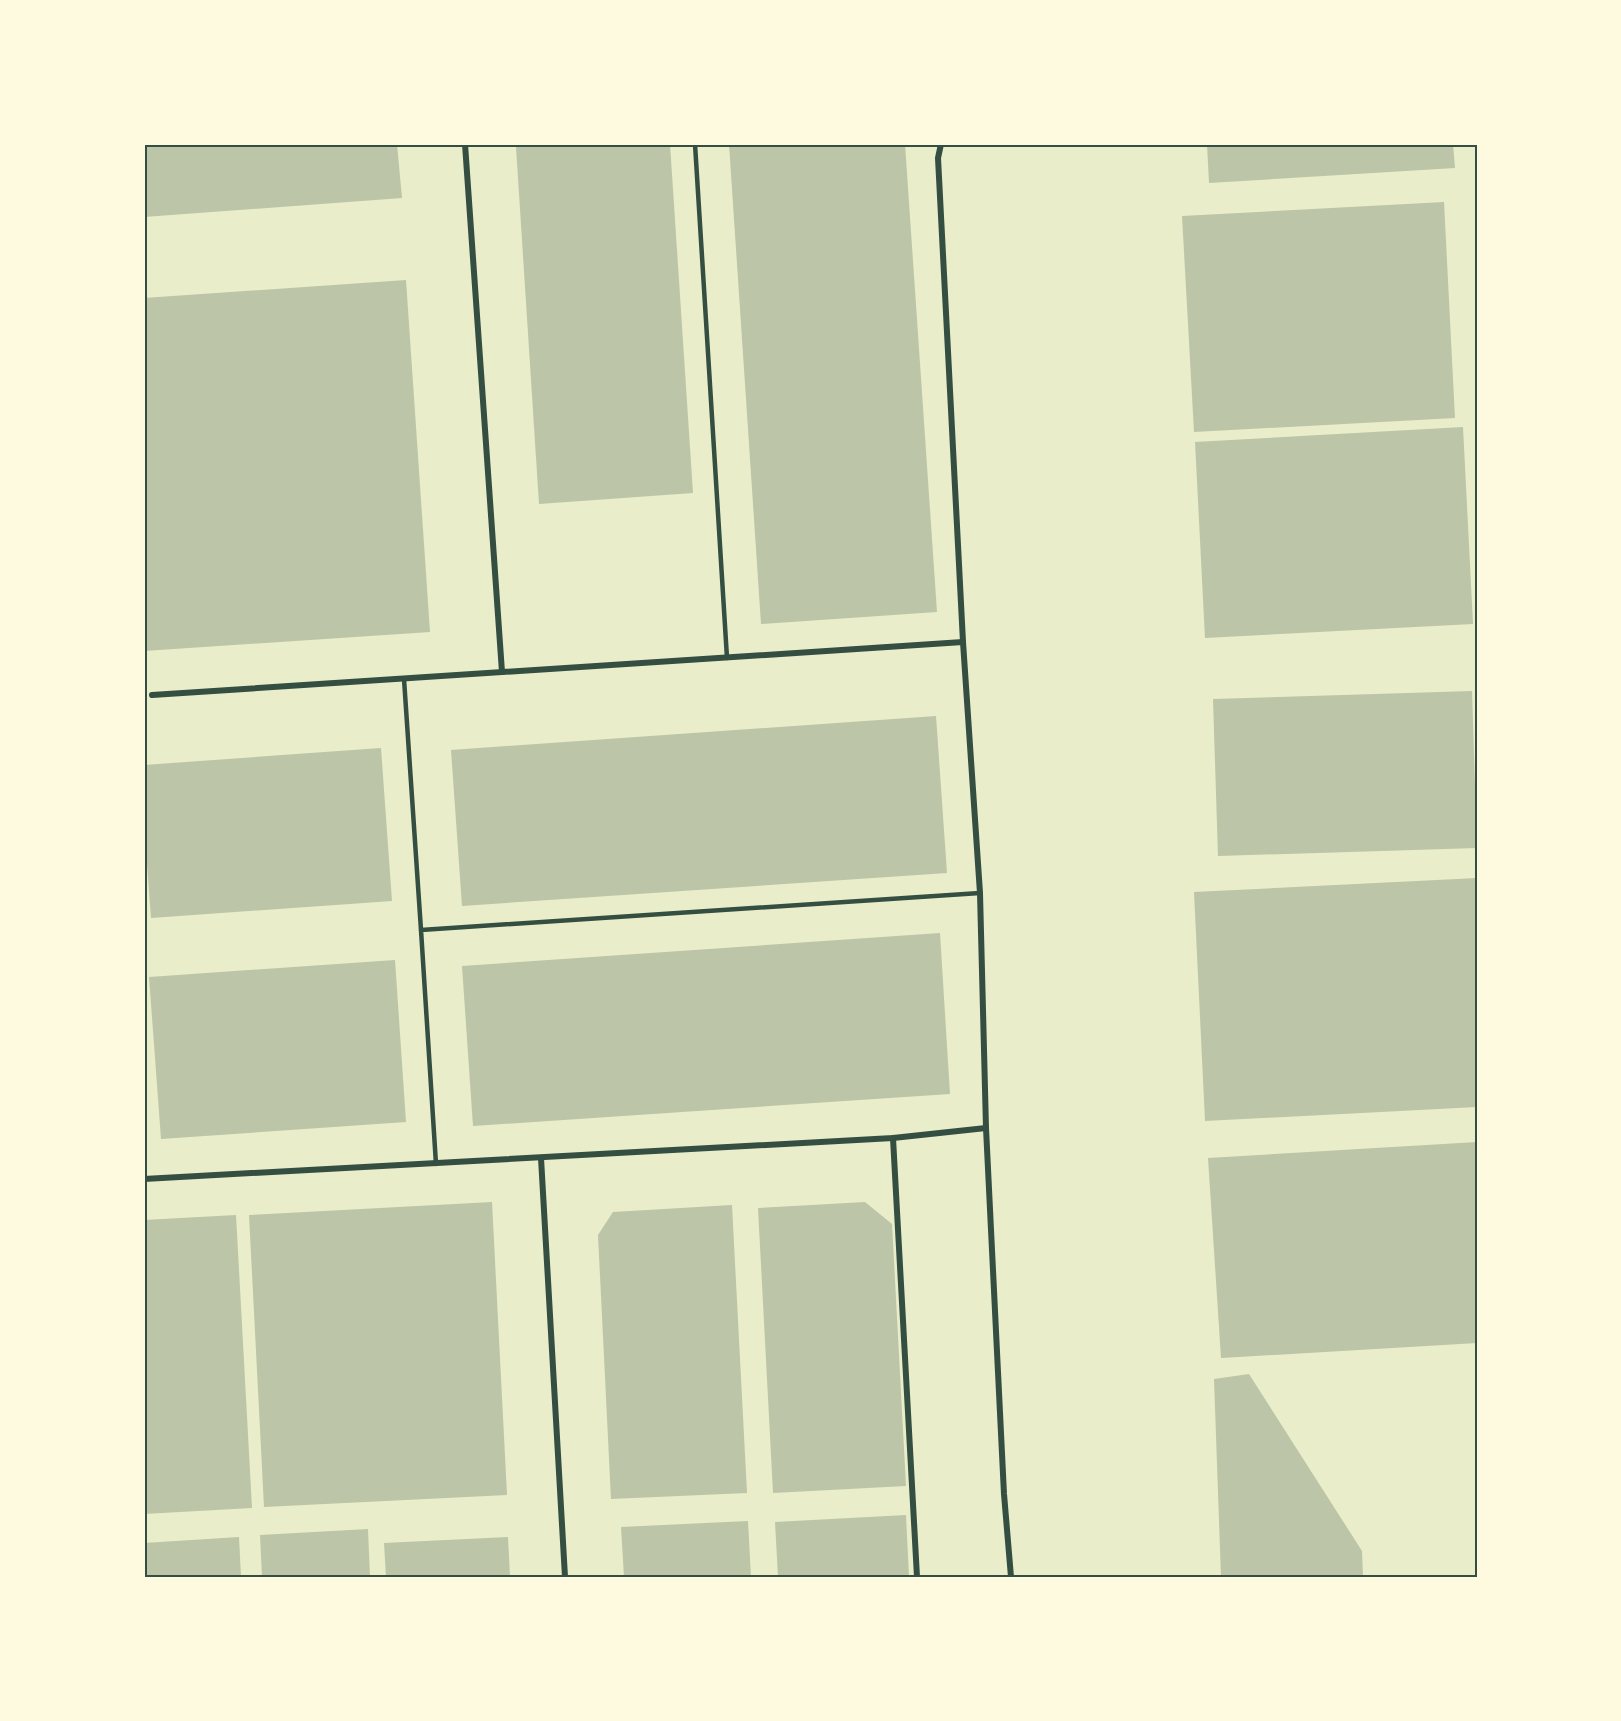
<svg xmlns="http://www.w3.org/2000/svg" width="1621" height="1721" viewBox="0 0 1621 1721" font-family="'Fira Sans',sans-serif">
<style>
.building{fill:#bcc5a7}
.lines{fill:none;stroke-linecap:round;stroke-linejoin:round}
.service{stroke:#344e41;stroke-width:4.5}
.minor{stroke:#344e41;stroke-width:6}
.neatline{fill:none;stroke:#344e41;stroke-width:2}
</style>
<rect width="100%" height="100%" fill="#e9edc9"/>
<g class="building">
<path d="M144,144H397L402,198L144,217Z"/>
<path d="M558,144H670L693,493L539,504L516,147Z"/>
<path d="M729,144H905L937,612L761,624Z"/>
<path d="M1207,144H1453L1455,168L1209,183Z"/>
<path d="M1444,202L1455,418L1194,432L1182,216Z"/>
<path d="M406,280L430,632L144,651V298Z"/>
<path d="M1463,427L1473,624L1205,638L1195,442Z"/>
<path d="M1472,691L1477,848L1218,856L1213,699Z"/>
<path d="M936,716L947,873L462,906L451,750Z"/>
<path d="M381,748L392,901L151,918L144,823V765Z"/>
<path d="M1477,878V1107L1205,1121L1194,892Z"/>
<path d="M940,933L950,1094L473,1126L462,966Z"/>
<path d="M395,960L406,1122L161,1139L149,977Z"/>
<path d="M1477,1142V1343L1221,1358L1208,1158Z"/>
<path d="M492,1202L507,1495L264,1507L249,1215Z"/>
<path d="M865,1202L892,1224L906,1486L773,1493L758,1208Z"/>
<path d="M732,1205L747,1493L611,1499L598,1235L613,1212Z"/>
<path d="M236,1215L252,1508L144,1514V1220Z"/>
<path d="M1249,1374L1362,1551L1363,1577H1221L1214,1379Z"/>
<path d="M906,1515L909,1577H778L775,1522Z"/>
<path d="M748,1521L751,1577H624L621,1527Z"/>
<path d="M368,1529L370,1577H262L260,1535Z"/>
<path d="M239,1537L241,1577H144V1543Z"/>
<path d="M508,1537L510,1577H386L384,1543Z"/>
</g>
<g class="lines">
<g class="service">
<path d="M695,144L727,658"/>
<path d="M404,679L421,930"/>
<path d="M436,1164L421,930L980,893"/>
</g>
<g class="minor">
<path d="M465,144L502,672"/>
<path d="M941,144L938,158L963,642L980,893L986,1128L1004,1494L1011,1577"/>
<path d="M152,695L963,642"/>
<path d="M893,1138L917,1577"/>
<path d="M541,1158L565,1577"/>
<path d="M144,1179L893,1138L986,1128"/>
</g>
</g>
<rect width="1621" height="1721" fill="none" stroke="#fefae0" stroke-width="291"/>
<rect x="146" y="146" width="1330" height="1430" class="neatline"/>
</svg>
